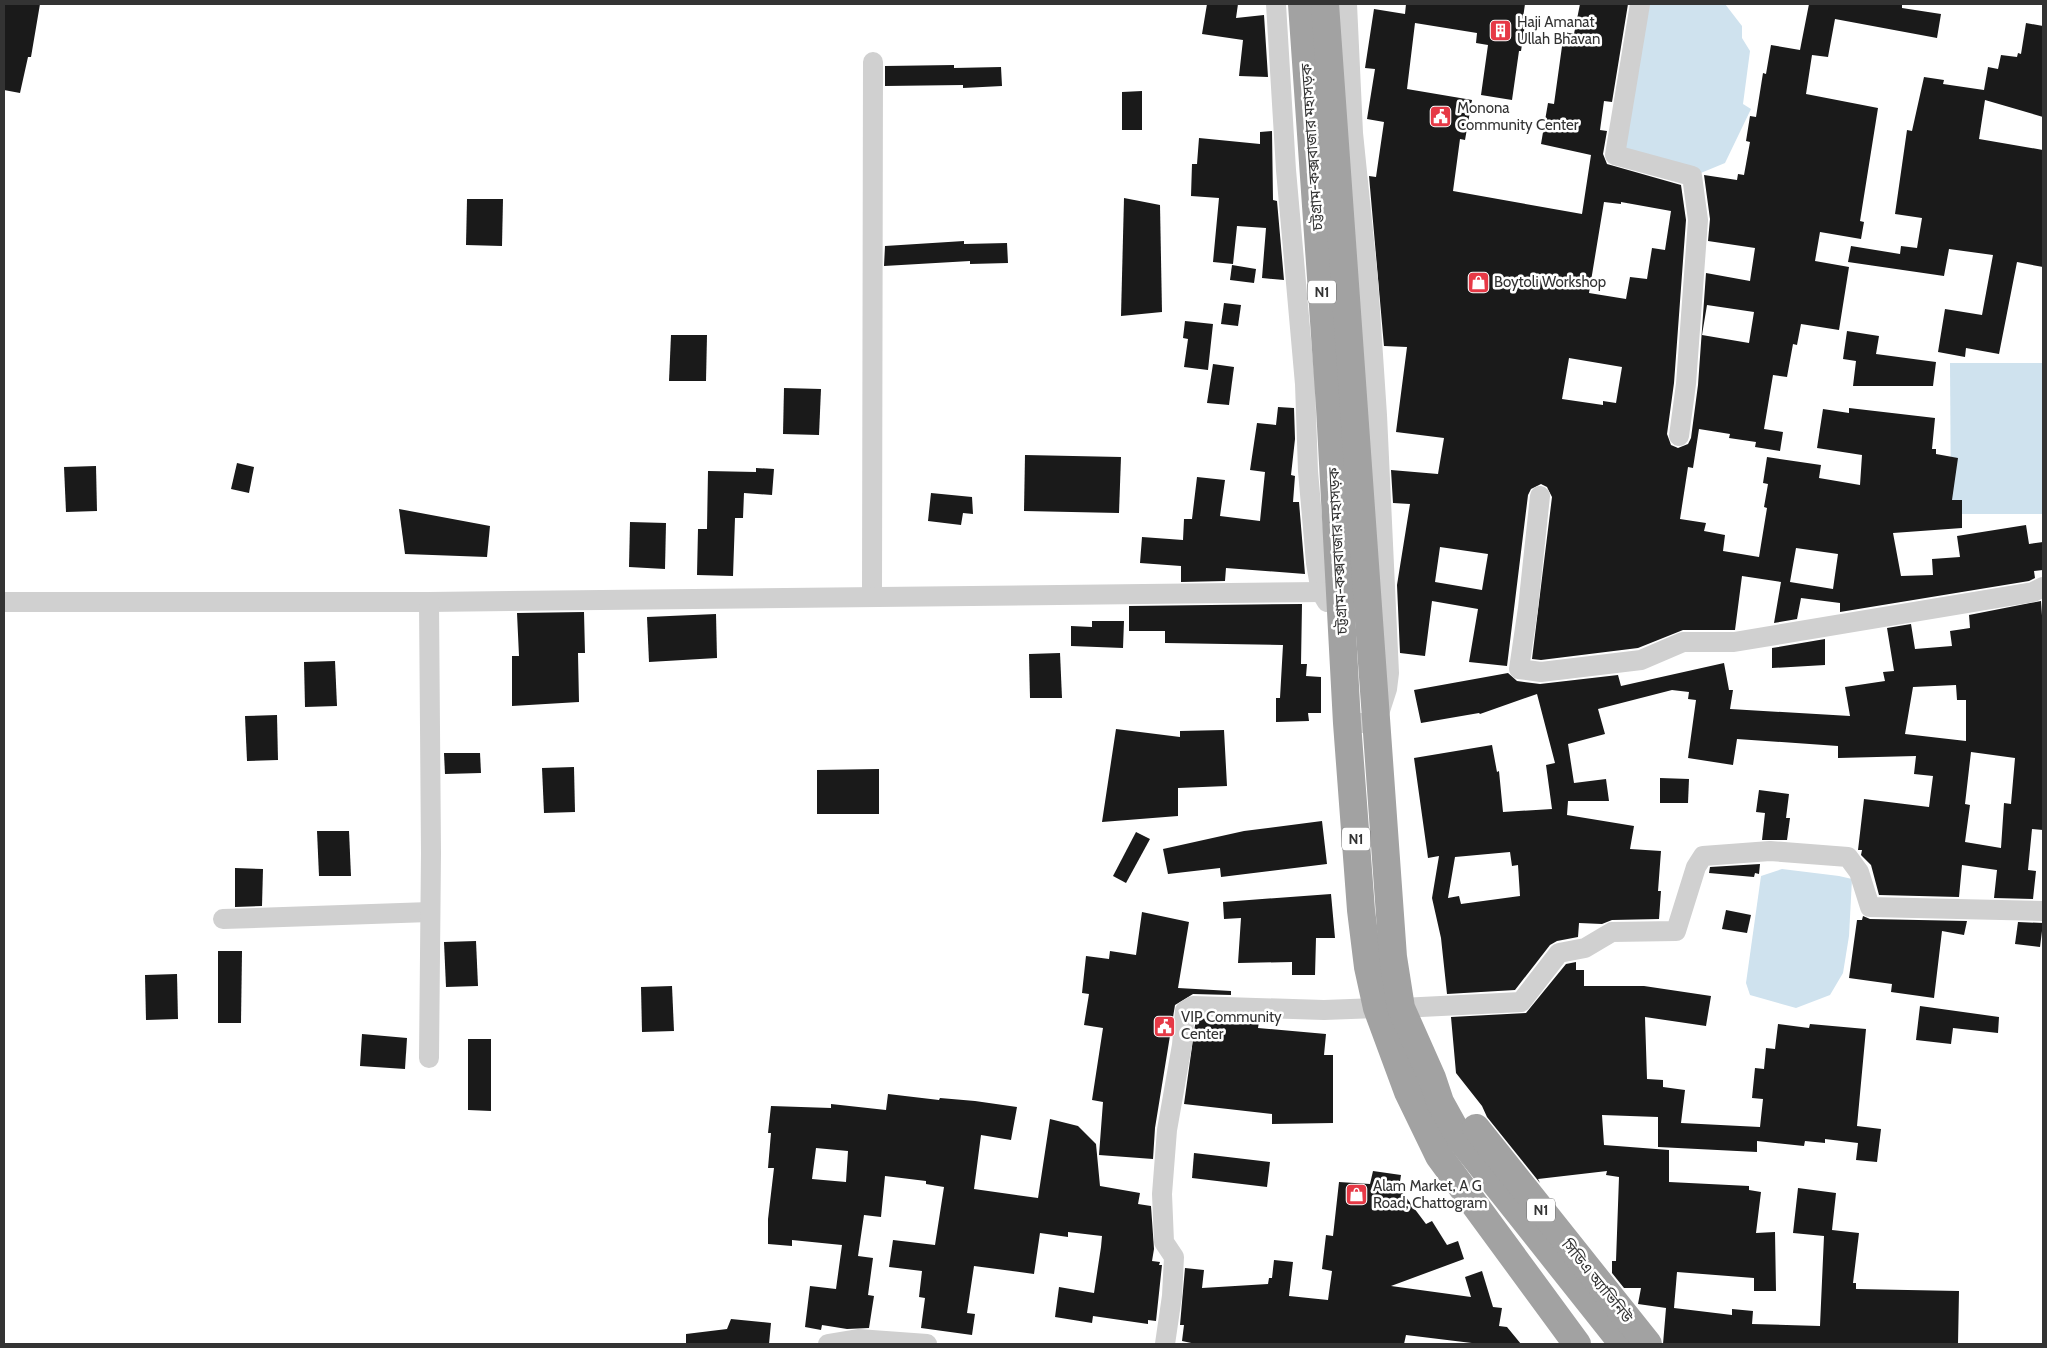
<svg xmlns="http://www.w3.org/2000/svg" width="2047" height="1348" viewBox="0 0 2047 1348" font-family="Cabin,'Noto Sans Bengali',sans-serif">
<style>
.water{fill:#cfe2ee}
.building{fill:#1a1a1a;fill-rule:evenodd}
.lines{fill:none;stroke-linecap:round;stroke-linejoin:round}
.minor{stroke:#d0d0d0;stroke-width:20}
.trunk{stroke:#a2a2a2;stroke-width:28}
.labels{text-anchor:middle;dominant-baseline:central;stroke-width:5;stroke-linejoin:round;paint-order:stroke}
.shield{fill:#fff;stroke:#707070;stroke-width:1}
.shield-label{font-size:14px;font-weight:bold;fill:#333}
.poi-label{font-size:15px;fill:#333;stroke:#fff;text-anchor:start}
.street-label{font-size:15px;fill:#333;stroke:#fff}
</style>
<rect width="100%" height="100%" fill="#fff"/>
<g class="water">
<path d="M1649,4H1725L1742,26V38L1750,51L1743,104L1751,109L1725,163L1696,175L1623,153Z"/>
<path d="M1950,363H2043V514H1951Z"/>
<path d="M1782,869L1839,876L1852,879L1849,936L1843,973L1830,995L1796,1008L1750,995L1746,983L1761,876Z"/>
</g>
<g class="building">
<path d="M4,4H40L31,57H28L20,93L4,90Z"/>
<path d="M1207,4H1238L1236,18L1264,15L1268,77L1239,76L1243,40L1202,34Z"/>
<path d="M1406,4H1525L1523,18H1526L1521,51H1519L1512,100L1481,95L1488,45L1476,43L1477,33L1415,23L1407,89L1472,100L1465,140L1460,139L1453,191L1582,214L1591,155L1541,144L1548,103L1554,104L1564,32L1574,34L1580,4H1628L1612,102L1604,101L1600,130L1607,131L1603,154L1607,164L1681,185L1686,220L1674,383L1667,434L1671,445L1678,448L1688,444L1691,438L1698,385L1706,273L1750,281L1755,248L1708,241L1710,219L1704,175L1737,180L1738,174L1744,175L1750,142L1746,141L1750,116L1756,117L1763,73L1766,74L1771,45L1800,50L1809,4H1902V8L1941,14L1937,38L1835,19L1828,57L1812,55L1806,94L1878,108L1860,221L1864,222L1861,239L1820,232L1815,261L1849,267L1839,330L1801,324L1797,345L1793,344L1787,377L1773,375L1764,429L1783,432L1780,451L1755,447L1756,442L1729,438L1730,434L1699,429L1693,468L1688,467L1680,519L1706,523L1704,531L1725,535L1723,551L1759,557L1767,508L1764,507L1768,484L1763,483L1767,457L1821,465L1819,478L1860,485L1862,455L1817,448L1823,409L1849,413V408L1935,418L1932,449H1936V454L1958,458L1952,500H1962V528L1893,533L1901,576L1933,575L1932,559L1960,557L1957,536L2026,525L2029,544L2043,542V570L2034,571L2035,578L2029,581L1840,612V603L1801,598L1797,619L1774,623L1781,582L1742,576L1735,630H1683L1638,648L1541,660L1532,659L1552,497L1547,487L1541,484L1531,489L1528,495L1507,666L1469,662L1478,609L1432,601L1425,656L1400,653L1397,585L1410,504L1393,503L1391,470L1438,474L1444,438L1396,432L1407,347L1384,346L1369,176L1376,177L1384,122L1367,119L1375,69L1365,68L1374,9L1405,14ZM1604,202L1621,204V202L1671,211L1665,250L1652,248L1647,279L1630,277L1626,299L1589,293ZM1707,305L1754,312L1749,343L1702,335ZM1569,358L1622,367L1616,403L1603,401V405L1562,399ZM1440,547L1488,554L1482,590L1435,582ZM1796,548L1838,554L1833,589L1790,582Z"/>
<path d="M2026,23L2043,26V117L1985,100L1979,139L2043,150V267L2017,262L1999,354L1966,348L1965,357L1938,352L1945,309L1982,315L1993,255L1949,249L1944,276L1848,262L1851,246L1900,254L1901,246L1917,248L1922,218L1895,214L1907,130L1912,131L1924,77L1944,80L1943,84L1984,90L1988,67L1998,69L2001,55L2017,57L2018,53L2021,54Z"/>
<path d="M954,65V68L1001,67L1002,86L963,88V85L885,86V66Z"/>
<path d="M1142,91V130H1122V92Z"/>
<path d="M1272,131L1273,200L1277,201L1284,280L1262,278L1266,228L1237,226L1233,264L1213,262L1219,198L1191,196L1192,164H1197L1199,138L1260,144V132Z"/>
<path d="M1124,198L1160,205L1162,312L1121,316Z"/>
<path d="M467,199H503L502,246L466,245Z"/>
<path d="M964,241V244L1007,243L1008,263L970,264V261L884,266L885,246Z"/>
<path d="M1232,265L1256,269L1254,283L1230,280Z"/>
<path d="M1224,303L1241,305L1238,326L1221,324Z"/>
<path d="M1185,321L1213,324L1208,370L1184,367L1188,339L1183,338Z"/>
<path d="M1847,331L1879,336L1876,354L1936,362L1933,386H1853L1856,361L1843,359Z"/>
<path d="M671,335H707L706,381H669Z"/>
<path d="M1213,364L1234,367L1229,405L1207,403Z"/>
<path d="M784,388L821,389L819,435L783,434Z"/>
<path d="M1278,407L1294,408L1295,439L1291,475L1295,476L1293,502H1299L1305,574L1226,568L1225,581L1181,582V566L1140,563L1142,537L1183,540L1184,519H1192L1197,477L1225,480L1220,516L1260,521L1265,472L1250,470L1257,423L1276,425Z"/>
<path d="M1025,455L1121,457L1119,513L1024,511Z"/>
<path d="M237,463L254,467L249,493L231,489Z"/>
<path d="M96,466L97,511L66,512L64,467Z"/>
<path d="M756,468L774,469L772,495L744,493L743,518H735L733,576L697,575L698,529H707L708,471L756,472Z"/>
<path d="M931,493L972,497L973,514L963,513L961,525L928,521Z"/>
<path d="M399,509L490,526L487,557L405,554Z"/>
<path d="M630,522L666,523L665,569L629,567Z"/>
<path d="M2041,601L2043,630V830L2032,829L2028,870L2036,871L2033,899L1994,898L1997,870L1962,865L1959,897L1879,895L1871,865L1861,855L1862,850H1858L1864,799L1929,807L1933,776L1914,774L1916,756L1838,758V746L1737,739L1733,765L1688,758L1696,700L1688,699L1689,692L1672,690L1598,709L1605,734L1568,744L1574,783L1606,779L1609,801H1568L1567,815L1634,826L1630,849L1661,851L1658,891H1661L1659,919L1612,920L1602,924L1579,923L1578,937L1557,941L1550,945L1515,990L1447,994L1441,938L1432,898L1439,856L1428,858L1414,758L1492,745L1497,772L1499,771L1503,812L1552,809L1546,765L1555,763L1537,694L1480,714L1479,713L1421,723L1414,690L1508,673L1517,681L1540,684L1618,675L1621,686L1724,663L1729,690H1733L1730,709L1850,716L1845,687L1885,681L1883,672L1894,671L1887,628L1911,624L1915,649L1952,646L1950,631L1970,628L1969,615ZM1956,685L1957,700H1966V741L1905,734L1913,687ZM1971,752L2015,758L2011,804L2004,803L2001,848L1965,842L1970,805L1965,804ZM1510,852L1512,866L1518,865L1520,896L1461,904L1459,896L1448,898L1455,857Z"/>
<path d="M1302,604L1301,664H1307L1306,676L1321,677V713H1308L1309,721L1276,722V698H1280L1283,645L1165,643V631H1129V606Z"/>
<path d="M584,612L585,653H578L579,702L512,706V656H519L517,613Z"/>
<path d="M716,614L717,658L649,662L647,617Z"/>
<path d="M1092,621H1124L1123,648L1071,646V626L1092,627Z"/>
<path d="M1825,639V665L1772,668V648Z"/>
<path d="M1060,653L1062,698H1030L1029,654Z"/>
<path d="M335,661L337,706L305,707L304,662Z"/>
<path d="M277,715L278,760L247,761L245,716Z"/>
<path d="M1116,729L1180,737V731L1224,730L1227,786L1178,788V816L1102,822Z"/>
<path d="M444,753H480L481,773L445,774Z"/>
<path d="M574,767L575,812L544,813L542,768Z"/>
<path d="M879,769V814H817V770Z"/>
<path d="M1660,778L1689,779L1688,803H1660Z"/>
<path d="M1759,790L1789,794L1786,818H1790L1787,840H1762L1765,813L1756,812Z"/>
<path d="M1322,821L1327,864L1221,877L1220,868L1168,874L1163,849L1244,831Z"/>
<path d="M317,831H349L351,876H319Z"/>
<path d="M1136,832L1150,839L1126,883L1113,876Z"/>
<path d="M1760,864L1759,874L1755,873L1754,877L1709,873L1710,867Z"/>
<path d="M235,868L263,869L262,906L235,907Z"/>
<path d="M1331,894L1335,938H1316L1315,975H1292V962L1238,963L1241,918L1224,919L1223,902Z"/>
<path d="M1726,910L1751,915L1747,933L1722,929Z"/>
<path d="M1142,912L1189,922L1178,988L1231,991V995L1193,994L1175,1005L1155,1128L1153,1159L1099,1155L1103,1102L1092,1100L1103,1028L1084,1025L1089,994L1082,993L1086,956L1109,959L1110,951L1136,955Z"/>
<path d="M1863,916L1870,919L1967,921L1964,935L1942,931L1934,998L1891,992L1892,984L1849,978L1857,920H1862Z"/>
<path d="M2018,922L2043,923L2040,947L2015,944Z"/>
<path d="M476,941L478,986L446,987L444,942Z"/>
<path d="M218,951H242L241,1023H218Z"/>
<path d="M1576,962V970H1584V986H1644L1711,996L1706,1026L1645,1017L1647,1079L1663,1080V1087L1685,1090L1681,1123L1760,1127L1763,1099L1752,1098L1755,1068L1764,1069L1766,1048L1775,1049L1778,1024L1809,1028L1810,1024L1866,1029L1857,1126L1881,1129L1877,1162L1856,1160L1858,1143L1825,1139V1143L1805,1141L1804,1146L1757,1141V1152L1658,1147V1117L1602,1115L1604,1145L1669,1150V1182L1749,1186V1190L1761,1192L1756,1233L1775,1232L1776,1291H1754V1278L1677,1272L1674,1308L1732,1315V1309L1753,1311L1752,1324L1820,1326L1824,1236L1793,1233L1798,1188L1836,1193L1832,1230L1859,1233L1853,1283H1856V1289L1959,1291L1958,1344H1663L1666,1308L1638,1304L1641,1288H1624L1612,1273V1261H1616L1619,1177L1606,1175L1607,1171L1538,1179L1540,1183L1487,1117L1482,1106L1456,1073L1451,1017L1526,1013L1566,964Z"/>
<path d="M177,974L178,1019L146,1020L145,975Z"/>
<path d="M672,986L674,1031L642,1032L641,987Z"/>
<path d="M1920,1006L1999,1017L1998,1033L1953,1028L1951,1044L1916,1040Z"/>
<path d="M1196,1018L1259,1022L1258,1028L1326,1034L1324,1055H1333V1123L1272,1124V1114L1184,1104Z"/>
<path d="M362,1034L407,1038L405,1069L360,1066Z"/>
<path d="M468,1039H491V1111L468,1110Z"/>
<path d="M888,1094L939,1100L940,1098L975,1101L1017,1107L1011,1140L981,1135L974,1189L1038,1198L1050,1119L1078,1126L1096,1144L1100,1186L1140,1193L1138,1204L1151,1206L1154,1249L1152,1261L1160,1262L1159,1265H1162L1156,1321L1148,1320V1324L1093,1316L1092,1323L1055,1317L1059,1287L1094,1293L1101,1247L1102,1236L1068,1232V1237L1040,1233L1034,1274L974,1266L967,1313L975,1314L972,1335L921,1328L925,1298L919,1297L922,1271L889,1267L893,1240L935,1245L944,1187L926,1184V1181L885,1176L881,1217L864,1215L858,1256L873,1258L868,1295L874,1296L869,1328L847,1329L822,1325L821,1330L805,1327L810,1286L836,1289L842,1245L792,1240V1246L768,1244V1219L774,1168H768L771,1133H768L771,1106L831,1108V1104L886,1110ZM816,1148L848,1151L846,1182L812,1179Z"/>
<path d="M1194,1153L1270,1162L1267,1187L1192,1178Z"/>
<path d="M1373,1171L1401,1175L1399,1188L1426,1224L1432,1221L1447,1245L1458,1241L1464,1259L1391,1286L1471,1297L1465,1277L1482,1271L1493,1307L1502,1308L1499,1326L1507,1327L1521,1344H1480L1406,1335L1404,1344H1196L1182,1341L1184,1325H1180L1185,1268L1204,1270L1202,1288L1268,1284L1269,1278H1272L1274,1260L1293,1262L1289,1296L1328,1300L1332,1271L1322,1269L1326,1235L1333,1236L1339,1182L1370,1184Z"/>
<path d="M731,1319L771,1323L769,1344H686V1334L727,1329Z"/>
</g>
<g class="lines">
<g class="minor">
<path d="M1276,4L1286,170L1305,384L1308,471L1316,563L1321,592L1327,602"/>
<path d="M1640,4L1615,155L1692,176L1698,220L1686,384L1679,436"/>
<path d="M1540,496L1528,608L1519,669L1541,672L1641,660L1683,642H1734L2033,592L2043,587"/>
<path d="M872,597L873,62"/>
<path d="M4,602H429L1321,592"/>
<path d="M1347,723H1376L1387,689L1389,673L1377,415L1368,280L1353,133L1347,4"/>
<path d="M223,919L430,912"/>
<path d="M1401,1008L1521,1002L1559,953L1585,948L1612,932L1676,931L1696,867L1703,856L1770,851L1848,857L1859,872L1870,907L2043,911"/>
<path d="M429,1058L431,853L429,602"/>
<path d="M828,1344L858,1339L927,1344"/>
<path d="M1165,1344L1172,1296L1174,1257L1164,1242L1162,1194L1167,1130L1182,1045L1185,1011L1193,1006L1324,1010L1377,1008"/>
</g>
<g class="trunk">
<path d="M1302,4L1330,407L1347,723L1361,910L1368,967L1377,1008L1408,1092L1439,1156L1577,1344"/>
<path d="M1325,4L1393,957L1401,1008L1432,1078L1440,1102L1461,1140L1623,1344"/>
<path d="M1476,1128L1648,1344"/>
</g>
</g>
<defs>
<symbol id="building-square" viewBox="-11 -11 22 22"><rect x="-9" y="-9" width="18" height="18" rx="4" fill="#e63946" stroke="#fff"/><path d="M-4-6H4V6H1V3H-1V6H-4ZM-2.5-4.3h1.7v1.8h-1.7ZM.8-4.3h1.7v1.8H.8ZM-2.5-1h1.7V.8h-1.7ZM.8-1h1.7V.8H.8Z" fill="#fff"/></symbol>
<symbol id="civic-square" viewBox="-11 -11 22 22"><rect x="-9" y="-9" width="18" height="18" rx="4" fill="#e63946" stroke="#fff"/><path d="M-.6-6.5H3V-4.5H.6V-3L4-1V1h2V6H-6V1h2V-1L-.6-3ZM-1.2 2.5V6h2.4V2.5Z" fill="#fff"/></symbol>
<symbol id="shop-square" viewBox="-11 -11 22 22"><rect x="-9" y="-9" width="18" height="18" rx="4" fill="#e63946" stroke="#fff"/><path d="M-5-2.5h2.3a2.7 3.5 0 0 1 5.4 0H5L5.5 6h-11ZM-1.5-2.5h3a1.5 2.3 0 0 0-3 0Z" fill="#fff"/></symbol>
</defs>
<g fill-rule="evenodd">
<use href="#building-square" x="1488" y="18" width="25" height="25"/>
<use href="#civic-square" x="1428" y="104" width="25" height="25"/>
<use href="#shop-square" x="1466" y="270" width="25" height="25"/>
<use href="#civic-square" x="1152" y="1014" width="25" height="25"/>
<use href="#shop-square" x="1344" y="1182" width="25" height="25"/>
</g>
<g class="labels">
<g class="shield">
<rect x="1308" y="280.5" width="28" height="23" rx="4"/>
<rect x="1342" y="827.5" width="28" height="23" rx="4"/>
<rect x="1527" y="1198.5" width="28" height="23" rx="4"/>
</g>
<g class="shield-label">
<text x="1322" y="292">N1</text>
<text x="1356" y="839">N1</text>
<text x="1541" y="1210">N1</text>
</g>
<g class="poi-label">
<text x="1517" y="22">Haji Amanat<tspan x="1517" dy="17">Ullah Bhavan</tspan></text>
<text x="1457" y="108">Monona<tspan x="1457" dy="17">Community Center</tspan></text>
<text x="1494" y="282">Boytoli Workshop</text>
<text x="1181" y="1017">VIP Community<tspan x="1181" dy="17">Center</tspan></text>
<text x="1373" y="1186">Alam Market, A G<tspan x="1373" dy="17">Road, Chattogram</tspan></text>
</g>
<g class="street-label">
<text transform="translate(1312 147) rotate(-94)">চট্টগ্রাম-কক্সবাজার মহাসড়ক</text>
<text transform="translate(1338 551) rotate(-93)">চট্টগ্রাম-কক্সবাজার মহাসড়ক</text>
<text transform="translate(1597 1281) rotate(51)">সিডিএ অ্যাভিনিউ</text>
</g>
</g>
<rect width="2047" height="1348" fill="none" stroke="#333333" stroke-width="10"/>
</svg>
